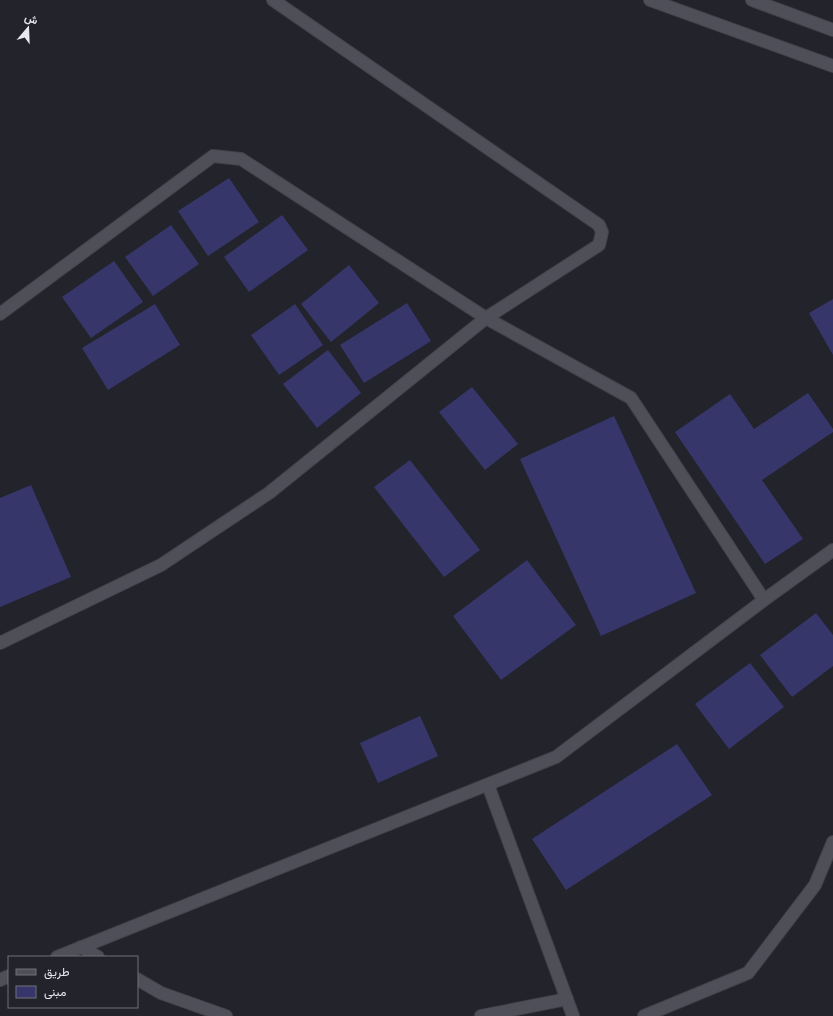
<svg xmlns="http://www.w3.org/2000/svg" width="833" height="1016" viewBox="0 0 833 1016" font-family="'Noto Sans',Vazirmatn,sans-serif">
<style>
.building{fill:#36366b}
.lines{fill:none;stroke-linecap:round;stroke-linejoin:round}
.minor-casing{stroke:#414248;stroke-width:14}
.minor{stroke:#4e4f58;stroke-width:12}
</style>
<rect width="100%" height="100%" fill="#23232b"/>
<g class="building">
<path d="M229,178L259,222L208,256L178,211Z"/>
<path d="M282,215L308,250L249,292L224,257Z"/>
<path d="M171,225L199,264L153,296L125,257Z"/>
<path d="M114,261L143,302L91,338L62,297Z"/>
<path d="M349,265L379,303L331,342L301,304Z"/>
<path d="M833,299V355L809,313Z"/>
<path d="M407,303L431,341L364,383L340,345Z"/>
<path d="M155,304L180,345L108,390L82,348Z"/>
<path d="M295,304L323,345L279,375L251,335Z"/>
<path d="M328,350L361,393L317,428L283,384Z"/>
<path d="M472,387L518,444L485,470L439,412Z"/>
<path d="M808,393L833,429V432L762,480L803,539L765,564L675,432L730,394L754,429Z"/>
<path d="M614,416L696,593L601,636L520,459Z"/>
<path d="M410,460L480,550L444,577L374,487Z"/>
<path d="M31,485L71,577L0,607V498Z"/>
<path d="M527,560L576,625L501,680L453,616Z"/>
<path d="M816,613L833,635V666L792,697L760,655Z"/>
<path d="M750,663L784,707L729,749L695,704Z"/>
<path d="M420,716L438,756L378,783L360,743Z"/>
<path d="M677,744L712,795L566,890L532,839Z"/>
</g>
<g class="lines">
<defs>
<g id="minor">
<path d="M650,0L833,66"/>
<path d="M752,0L833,30"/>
<path d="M0,314L213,156L241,159L486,318L631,398L764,600"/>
<path d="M0,643L161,565L269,493L486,318L599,245L602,232L599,225L273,0"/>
<path d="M488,785L573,1016"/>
<path d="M81,947L98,957"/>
<path d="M57,957L556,757L764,600L833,550"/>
<path d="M137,979L161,993L226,1016"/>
<path d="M0,980L9,976"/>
<path d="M481,1016L567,999"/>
<path d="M644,1016L748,973L815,885L833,842"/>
</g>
</defs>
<use href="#minor" class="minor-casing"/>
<use href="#minor" class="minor"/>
</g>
<rect x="8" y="956" width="130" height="52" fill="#23232b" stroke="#717279"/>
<rect x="16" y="969" width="20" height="6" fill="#4e4f58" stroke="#717279"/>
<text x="44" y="976" font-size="12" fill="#e7e8ee">طريق</text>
<rect x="16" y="986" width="20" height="12" fill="#36366b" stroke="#717279"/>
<text x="44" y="996" font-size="12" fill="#e7e8ee">مبنى</text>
<g transform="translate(28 28) rotate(19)" stroke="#23232b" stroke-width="3" paint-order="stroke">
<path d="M0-3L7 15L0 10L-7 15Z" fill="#e7e8ee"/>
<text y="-6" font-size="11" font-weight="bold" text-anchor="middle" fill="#e7e8ee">ش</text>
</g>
</svg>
